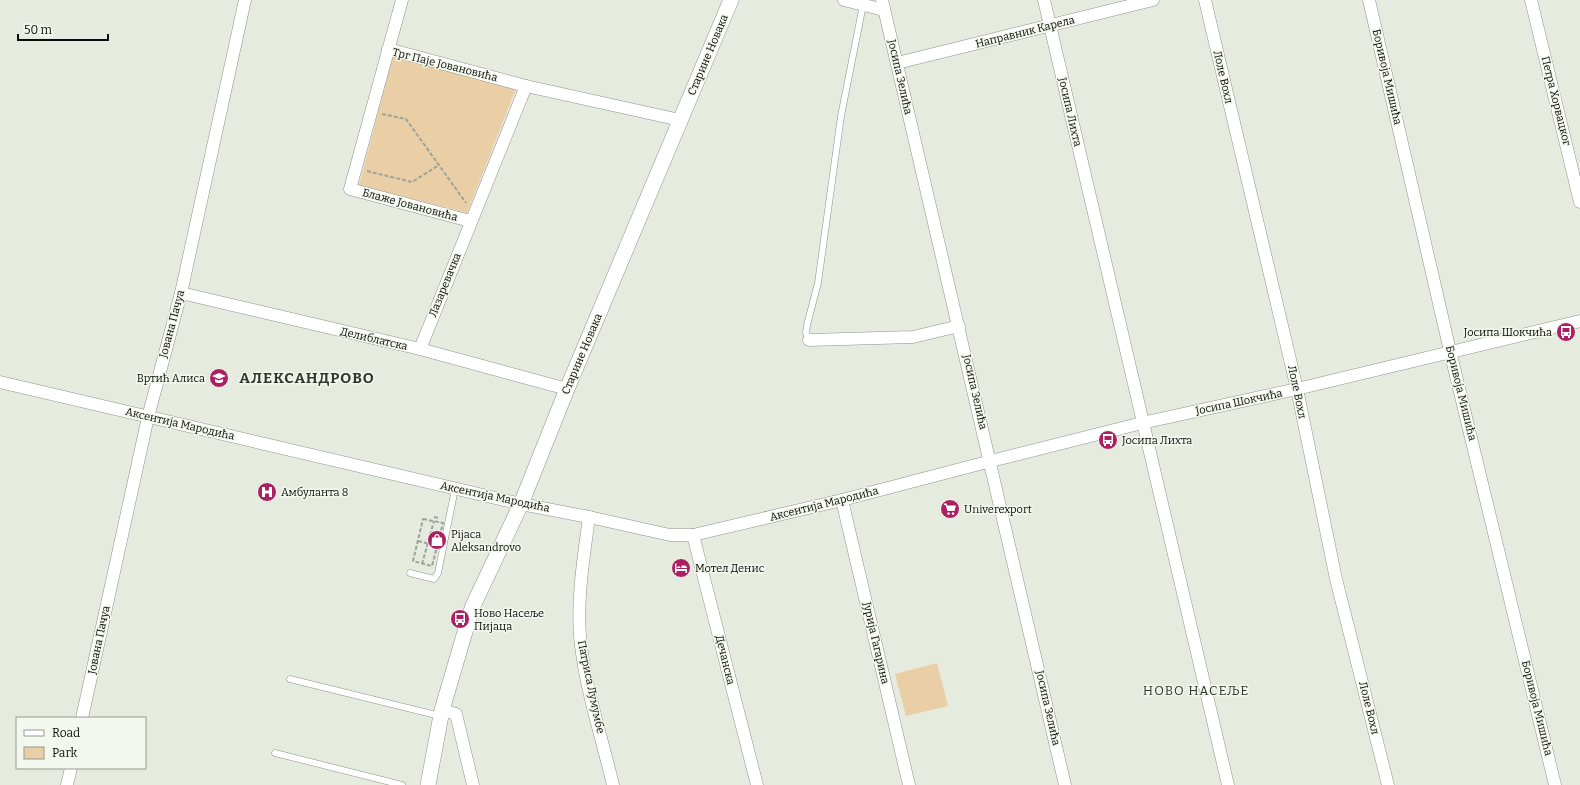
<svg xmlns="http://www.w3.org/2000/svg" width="1580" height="785" viewBox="0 0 1580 785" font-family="Bitter,serif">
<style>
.green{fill:#eacea6}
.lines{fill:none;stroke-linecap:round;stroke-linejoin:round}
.service-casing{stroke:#8e9389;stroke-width:7}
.minor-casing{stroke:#8e9389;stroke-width:13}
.tertiary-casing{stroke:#8e9389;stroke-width:16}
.path{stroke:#9fa39a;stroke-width:2;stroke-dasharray:4 2;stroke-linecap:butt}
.service{stroke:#fff;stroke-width:6}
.minor{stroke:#fff;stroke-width:12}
.tertiary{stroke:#fff;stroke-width:15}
.labels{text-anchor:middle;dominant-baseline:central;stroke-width:3;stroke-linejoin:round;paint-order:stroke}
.street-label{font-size:11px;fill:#0b0c09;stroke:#f3f8ee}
.poi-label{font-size:11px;fill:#0b0c09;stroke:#f3f8ee;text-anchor:start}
.quarter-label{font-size:13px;letter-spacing:1px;fill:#33372f;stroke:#f3f8ee}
.district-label{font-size:15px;font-weight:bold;letter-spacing:1px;fill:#33372f;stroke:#f3f8ee}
</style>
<rect width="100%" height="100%" fill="#e6ebe0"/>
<g class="green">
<path d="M393,56L516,89L467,213L359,185Z"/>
<path d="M937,663L948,706L906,716L895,674Z"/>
</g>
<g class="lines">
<defs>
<g id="service">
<path d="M809,340L806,333L807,325L818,283L841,116L863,5"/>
<path d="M410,573L434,579L438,573L455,489"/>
<path d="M290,679L440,716"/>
<path d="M275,753L402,785"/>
</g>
<g id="minor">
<path d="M402,0L350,189L470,221"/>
<path d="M844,0L884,10"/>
<path d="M882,0L1065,785"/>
<path d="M1044,0L1228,785"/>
<path d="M1205,0L1297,389L1336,579L1388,785"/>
<path d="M1369,0L1450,351L1555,785"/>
<path d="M1531,0L1580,202"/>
<path d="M388,49L526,86L680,120"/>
<path d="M897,63L1153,0"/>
<path d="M181,293L420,349L567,389"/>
<path d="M809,340L913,337L959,326"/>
<path d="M420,349L526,86"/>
<path d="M0,382L521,504L589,517L670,535H693L842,500L991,461L1142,423L1297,389L1580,321"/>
<path d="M842,500L909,785"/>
<path d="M589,517C584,556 577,596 580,636C584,684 602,738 613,785"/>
<path d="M693,535L757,785"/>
<path d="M442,710L456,714L473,785"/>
<path d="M82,718L148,417L181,293L245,0"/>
<path d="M67,785L71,768"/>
</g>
<path id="tertiary" d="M428,785L442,710L472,608L521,504L567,389L731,0"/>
</defs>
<use href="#service" class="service-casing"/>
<use href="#minor" class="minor-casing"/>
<use href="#tertiary" class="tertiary-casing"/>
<g class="path">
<path d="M382,114L406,119L466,203"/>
<path d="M367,171L412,182L439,165"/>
<path d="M434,517L440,518"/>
<path d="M423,519L443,523L432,566L413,561Z"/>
<path d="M418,541L434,545"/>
<path d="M422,564L434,521"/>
</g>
<use href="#service" class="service"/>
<use href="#minor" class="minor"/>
<use href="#tertiary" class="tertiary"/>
</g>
<defs>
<symbol id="bus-disc" viewBox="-11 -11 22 22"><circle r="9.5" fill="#aa2063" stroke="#f3f8ee"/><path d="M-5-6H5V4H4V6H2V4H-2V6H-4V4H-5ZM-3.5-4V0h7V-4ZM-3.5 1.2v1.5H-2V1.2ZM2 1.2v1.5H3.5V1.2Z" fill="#fff"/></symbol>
<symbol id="school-disc" viewBox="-11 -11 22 22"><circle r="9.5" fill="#aa2063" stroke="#f3f8ee"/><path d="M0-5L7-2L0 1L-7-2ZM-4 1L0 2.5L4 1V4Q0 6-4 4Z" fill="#fff"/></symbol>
<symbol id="hospital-disc" viewBox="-11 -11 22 22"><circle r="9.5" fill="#aa2063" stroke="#f3f8ee"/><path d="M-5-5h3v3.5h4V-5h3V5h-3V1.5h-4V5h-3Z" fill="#fff"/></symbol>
<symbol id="supermarket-disc" viewBox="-11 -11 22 22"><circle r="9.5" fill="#aa2063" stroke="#f3f8ee"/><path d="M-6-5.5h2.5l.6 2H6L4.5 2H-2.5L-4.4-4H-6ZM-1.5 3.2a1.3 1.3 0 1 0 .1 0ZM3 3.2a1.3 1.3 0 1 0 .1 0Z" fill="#fff"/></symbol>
<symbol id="shop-disc" viewBox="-11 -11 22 22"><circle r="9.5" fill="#aa2063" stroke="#f3f8ee"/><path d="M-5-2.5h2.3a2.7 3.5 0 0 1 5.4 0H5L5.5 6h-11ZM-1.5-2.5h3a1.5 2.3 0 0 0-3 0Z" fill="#fff"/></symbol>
<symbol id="hotel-disc" viewBox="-11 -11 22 22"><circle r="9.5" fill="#aa2063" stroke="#f3f8ee"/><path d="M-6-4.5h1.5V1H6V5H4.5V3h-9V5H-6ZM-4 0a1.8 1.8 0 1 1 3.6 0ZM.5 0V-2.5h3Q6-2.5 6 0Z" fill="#fff"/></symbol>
</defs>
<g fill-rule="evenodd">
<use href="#bus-disc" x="1555" y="321" width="22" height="22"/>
<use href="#school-disc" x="208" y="367" width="22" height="22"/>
<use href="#bus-disc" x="1097" y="429" width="22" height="22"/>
<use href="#hospital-disc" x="256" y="481" width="22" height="22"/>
<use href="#supermarket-disc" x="939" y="498" width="22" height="22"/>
<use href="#shop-disc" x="426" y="529" width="22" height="22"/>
<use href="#hotel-disc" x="670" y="557" width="22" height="22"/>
<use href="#bus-disc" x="449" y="608" width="22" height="22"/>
</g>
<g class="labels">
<g class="street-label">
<text transform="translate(1025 32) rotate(-14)">Направник Карела</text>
<text transform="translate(708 55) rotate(-67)">Старине Новака</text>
<text transform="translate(445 65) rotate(14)">Трг Паје Јовановића</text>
<text transform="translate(900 77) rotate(77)">Јосипа Зелића</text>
<text transform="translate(1223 77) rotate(77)">Лоле Вохл</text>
<text transform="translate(1387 77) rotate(77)">Боривоја Мишића</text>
<text transform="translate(1556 101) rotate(76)">Петра Хорвацког</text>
<text transform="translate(1070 112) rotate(77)">Јосипа Лихта</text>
<text transform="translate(410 205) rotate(15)">Блаже Јовановића</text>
<text transform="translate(445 285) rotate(-68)">Лазаревачка</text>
<text transform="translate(172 324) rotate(-75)">Јована Пачуа</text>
<text transform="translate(374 339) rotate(13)">Делиблатска</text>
<text transform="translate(582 354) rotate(-67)">Старине Новака</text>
<text transform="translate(975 392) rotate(77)">Јосипа Зелића</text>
<text transform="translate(1297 392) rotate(78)">Лоле Вохл</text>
<text transform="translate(1461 393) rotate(76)">Боривоја Мишића</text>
<text transform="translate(1239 402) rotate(-12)">Јосипа Шокчића</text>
<text transform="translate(180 424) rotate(13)">Аксентија Мародића</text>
<text transform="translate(495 497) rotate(12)">Аксентија Мародића</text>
<text transform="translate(824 504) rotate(-14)">Аксентија Мародића</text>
<text transform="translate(99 640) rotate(-78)">Јована Пачуа</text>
<text transform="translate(876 643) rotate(77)">Јурија Гагарина</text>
<text transform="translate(725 660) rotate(76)">Дечанска</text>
<text transform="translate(591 687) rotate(78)">Патриса Лумумбе</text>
<text transform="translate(1048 708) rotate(77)">Јосипа Зелића</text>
<text transform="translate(1369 708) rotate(76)">Лоле Вохл</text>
<text transform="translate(1537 708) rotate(76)">Боривоја Мишића</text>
</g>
<g class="poi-label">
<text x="1552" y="332" text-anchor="end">Јосипа Шокчића</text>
<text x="205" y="378" text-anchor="end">Вртић Алиса</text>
<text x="1122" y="440">Јосипа Лихта</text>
<text x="281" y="492">Амбуланта 8</text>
<text x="964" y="509">Univerexport</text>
<text x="451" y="534">Pijaca<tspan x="451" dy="13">Aleksandrovo</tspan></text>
<text x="695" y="568">Мотел Денис</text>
<text x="474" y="613">Ново Насеље<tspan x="474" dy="13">Пијаца</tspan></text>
</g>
<g class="quarter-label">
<text x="1196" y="690">НОВО НАСЕЉЕ</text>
</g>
<g class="district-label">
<text x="307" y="378">АЛЕКСАНДРОВО</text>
</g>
</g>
<rect x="16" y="717" width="130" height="52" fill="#f3f8ee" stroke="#969a92"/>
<rect x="24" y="730" width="20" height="6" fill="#ffffff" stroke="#969a92"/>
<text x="52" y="737" font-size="12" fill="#0b0c09">Road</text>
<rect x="24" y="747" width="20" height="12" fill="#eacea6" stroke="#969a92"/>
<text x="52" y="757" font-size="12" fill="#0b0c09">Park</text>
<path d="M18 34v6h90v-6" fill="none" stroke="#0b0c09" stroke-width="2"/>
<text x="24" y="34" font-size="12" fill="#0b0c09" stroke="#f3f8ee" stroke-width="3" paint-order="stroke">50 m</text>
</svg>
